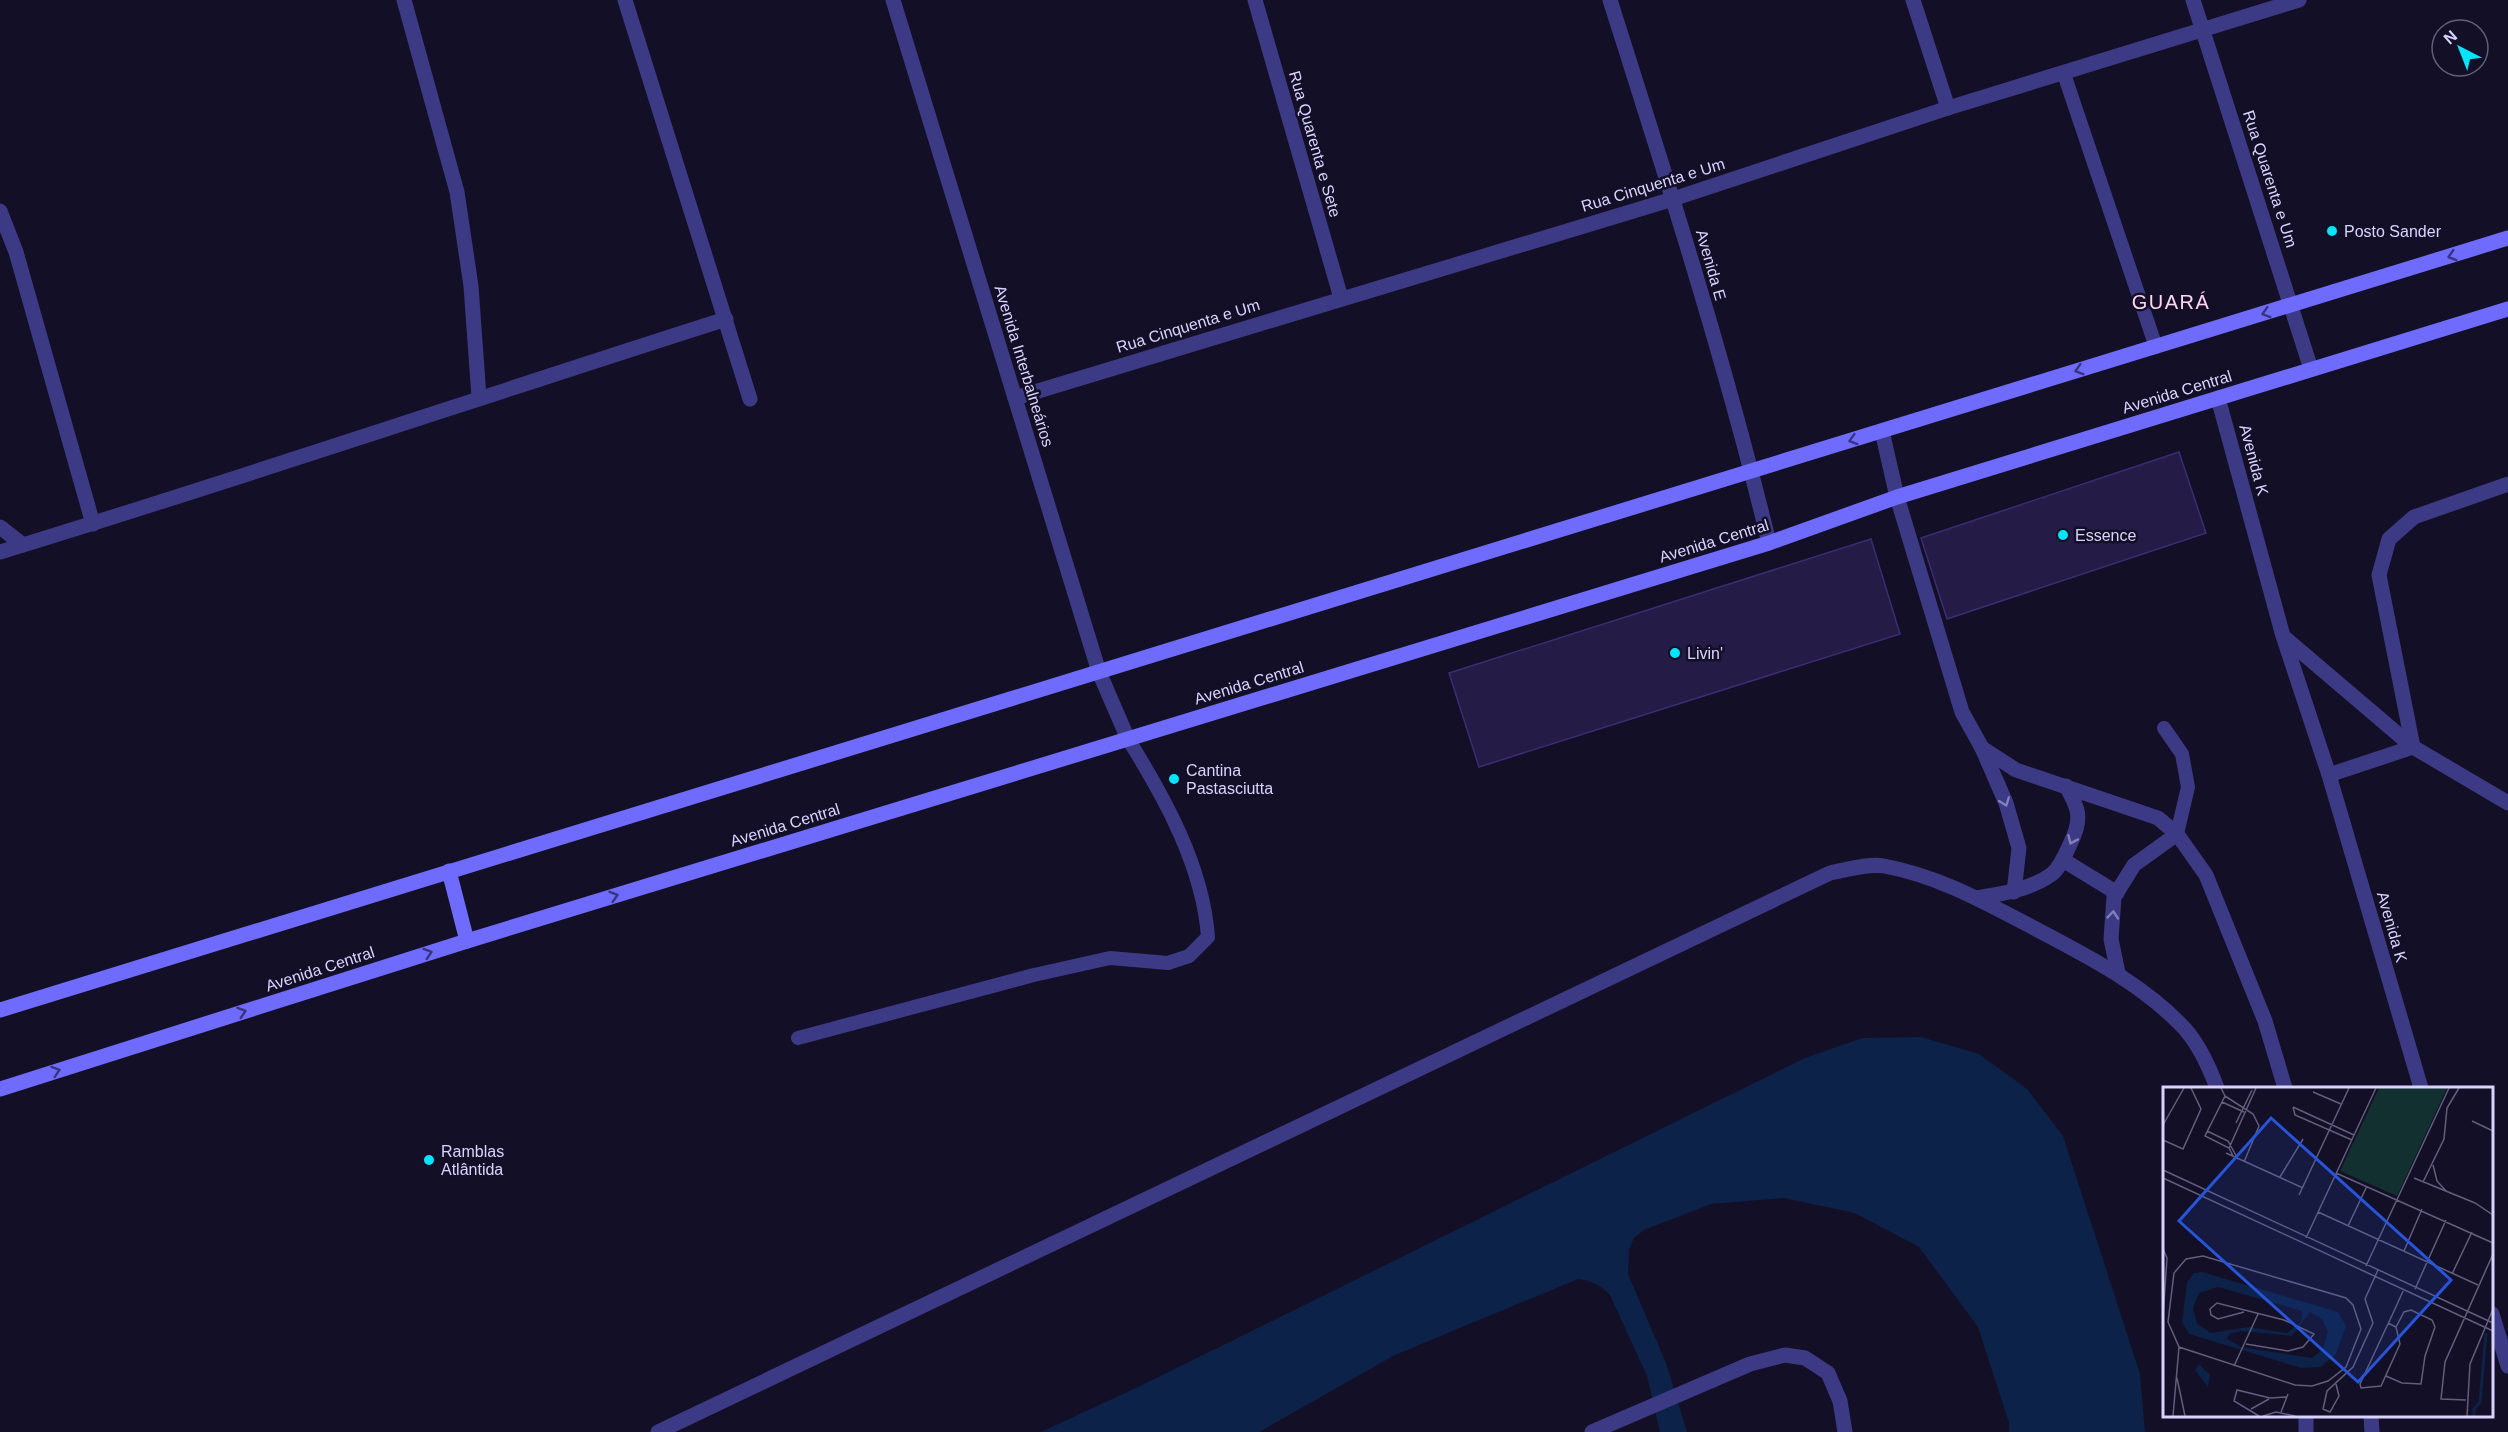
<svg xmlns="http://www.w3.org/2000/svg" width="2508" height="1432" viewBox="0 0 2508 1432" font-family="Helvetica,sans-serif">
<style>
.water{fill:#0c2248}
.building{fill:#241b47;stroke:#3b2d73;stroke-width:1.5}
.lines{fill:none;stroke-linecap:round;stroke-linejoin:round}
.service{stroke:#3d3a85;stroke-width:14}
.minor{stroke:#3d3a85;stroke-width:15}
.tertiary{stroke:#3d3a85;stroke-width:15}
.secondary{stroke:#6f6bff;stroke-width:15}
.oneway{stroke:#38347d}
.oneway2{stroke:#837fbc}
.poi-dot{fill:#00e5ff;stroke:#130f26;stroke-width:2}
.labels{text-anchor:middle;dominant-baseline:central;stroke-width:5;stroke-linejoin:round;paint-order:stroke}
.street-label{font-size:16px;fill:#d9d4ff;stroke:#130f26}
.poi-label{font-size:16px;fill:#d9d4ff;stroke:#130f26;text-anchor:start}
.quarter-label{font-size:20px;letter-spacing:1.5px;fill:#ffd6f0;stroke:#130f26}
.inset-river{fill:none;stroke:#0c2248;stroke-width:3}
.inset-road{fill:none;stroke:#625e7d;stroke-width:1.5}
.view{fill:#2655da;fill-opacity:0.15;stroke:#2655da;stroke-width:3}
.inset-edge{fill:none;stroke:#d9d4ff;stroke-width:3}
</style>
<rect width="100%" height="100%" fill="#130f26"/>
<path class="water" d="M1921,1037L1979,1054L2027,1089L2063,1136L2140,1374L2145,1432H2009V1423L1978,1327L1919,1247L1855,1213L1784,1198L1711,1204L1644,1230L1634,1238L1629,1249L1628,1274L1666,1363L1687,1432H1660L1647,1376L1610,1295C1600,1285 1592,1281 1578,1279L1395,1355L1259,1432H1041L1138,1387L1805,1058L1862,1038Z"/>
<g class="building">
<path d="M2179,452L2206,533L1947,619L1921,538Z"/>
<path d="M1871,539L1900,634L1479,767L1449,673Z"/>
</g>
<g class="lines">
<g class="service">
<path d="M2064,74L2156,347"/>
<path d="M2164,728L2182,754L2188,787L2177,834"/>
<path d="M798,1038L1034,975L1110,958L1168,963L1189,956L1208,937C1203,867 1165,798 1128,739"/>
</g>
<g class="minor">
<path d="M404,0L457,192L471,286L479,397"/>
<path d="M625,0L750,399"/>
<path d="M1255,0L1341,298"/>
<path d="M1610,0C1667,180 1725,360 1769,543"/>
<path d="M1913,0L1948,108"/>
<path d="M2193,0L2311,369"/>
<path d="M0,211L16,252L93,524"/>
<path d="M1015,398L1673,199L1948,108L2299,0"/>
<path d="M2218,398L2283,636L2329,775L2421,1088"/>
<path d="M1882,431L1897,497L1962,712L1982,748L2016,770L2158,818L2177,834L2206,875L2265,1021L2285,1088"/>
<path d="M0,527L23,545"/>
<path d="M0,552C243,478 484,396 726,319"/>
<path d="M2285,638L2413,747"/>
<path d="M2413,747L2379,575L2389,539L2414,517L2508,484"/>
<path d="M1982,748L2006,803L2019,848L2014,892"/>
<path d="M2329,775L2413,747L2508,803"/>
<path d="M2063,860L2117,893"/>
<path d="M1976,898C2001,894 2030,890 2052,874C2061,866 2066,853 2071,842C2083,818 2078,807 2066,786"/>
<path d="M2118,973L2111,939L2114,897L2134,865L2177,834"/>
<path d="M2492,1314L2508,1366"/>
<path d="M2306,1416V1432"/>
<path d="M2371,1416L2372,1432"/>
<path d="M658,1432L1830,873C1846,870 1868,863 1884,866C1939,876 1986,903 2034,928C2088,957 2142,983 2185,1029C2199,1045 2210,1069 2217,1088"/>
<path d="M1592,1432L1750,1364L1785,1355L1805,1358L1828,1373L1840,1401L1845,1432"/>
</g>
<path class="tertiary" d="M893,0L1099,672L1128,739"/>
<g class="secondary">
<path d="M449,871L467,941"/>
<path d="M0,1010L2508,238"/>
<path d="M0,1089L467,941L1769,543L1897,497L2508,309"/>
</g>
</g>
<defs><path id="oneway-chevron" d="M-2-3.5L2.5 0L-2 3.5" fill="none" stroke-width="1.6" stroke-linecap="round" stroke-linejoin="round" transform="scale(1.5)"/></defs>
<g class="oneway">
<use href="#oneway-chevron" transform="translate(2452 256) rotate(163)"/>
<use href="#oneway-chevron" transform="translate(2266 313) rotate(163)"/>
<use href="#oneway-chevron" transform="translate(2079 370) rotate(163)"/>
<use href="#oneway-chevron" transform="translate(1853 440) rotate(163)"/>
<use href="#oneway-chevron" transform="translate(614 896) rotate(-17)"/>
<use href="#oneway-chevron" transform="translate(428 953) rotate(-18)"/>
<use href="#oneway-chevron" transform="translate(242 1012) rotate(-18)"/>
<use href="#oneway-chevron" transform="translate(56 1071) rotate(-18)"/>
</g>
<g class="oneway2">
<use href="#oneway-chevron" transform="translate(2005 802) rotate(69)"/>
<use href="#oneway-chevron" transform="translate(2072 840) rotate(114)"/>
<use href="#oneway-chevron" transform="translate(2113 915) rotate(-85)"/>
</g>
<g class="poi-dot">
<circle cx="2332" cy="231" r="6"/>
<circle cx="2063" cy="535" r="6"/>
<circle cx="1675" cy="653" r="6"/>
<circle cx="1174" cy="779" r="6"/>
<circle cx="429" cy="1160" r="6"/>
</g>
<g class="labels">
<g class="street-label">
<text transform="translate(1315 144) rotate(74)">Rua Quarenta e Sete</text>
<text transform="translate(2270 179) rotate(72)">Rua Quarenta e Um</text>
<text transform="translate(1653 185) rotate(-17)">Rua Cinquenta e Um</text>
<text transform="translate(1711 265) rotate(74)">Avenida E</text>
<text transform="translate(1188 326) rotate(-17)">Rua Cinquenta e Um</text>
<text transform="translate(1024 366) rotate(73)">Avenida Interbalneários</text>
<text transform="translate(2177 392) rotate(-17)">Avenida Central</text>
<text transform="translate(2254 460) rotate(75)">Avenida K</text>
<text transform="translate(1714 541) rotate(-17)">Avenida Central</text>
<text transform="translate(1249 683) rotate(-17)">Avenida Central</text>
<text transform="translate(785 825) rotate(-17)">Avenida Central</text>
<text transform="translate(2392 927) rotate(74)">Avenida K</text>
<text transform="translate(320 969) rotate(-18)">Avenida Central</text>
</g>
<g class="poi-label">
<text x="2344" y="231">Posto Sander</text>
<text x="2075" y="535">Essence</text>
<text x="1687" y="653">Livin'</text>
<text x="1186" y="770">Cantina<tspan x="1186" dy="18">Pastasciutta</tspan></text>
<text x="441" y="1151">Ramblas<tspan x="441" dy="18">Atlântida</tspan></text>
</g>
<g class="quarter-label">
<text x="2171" y="302">GUARÁ</text>
</g>
</g>
<g transform="translate(2163 1087)">
<rect width="330" height="330" fill="#130f26"/>
<path d="M216,1H284L234,109L177,84Z" fill="#12302f"/>
<path d="M39,185L175,225L183,239L173,267L158,280L138,281L26,247L19,235L24,195L31,186ZM55,200L139,224L138,235L124,246L85,240L48,246L34,237L30,221L36,206ZM147,225L159,232L165,244L160,262L149,271L78,260L64,252L66,247L78,244L129,249ZM36,277L47,288L45,300L32,283Z" fill="#0c2248" fill-rule="evenodd"/>
<path class="inset-river" d="M311,329V322L317,315L323,246"/>
<path class="inset-road" d="M58,1L62,9L42,49L66,61L70,69M150,5L178,17M62,9L90,27L96,39L81,75M59,15L81,25M130,20L132,28L189,53M130,20L191,48M309,34L330,44M73,36L89,3M0,38L21,1M44,44L65,54L75,72M0,53L20,62L38,22L28,1M66,61L93,1M63,66L140,101M270,78L274,94L283,104M0,83L330,236M173,86L330,156M117,90L140,52M0,91L330,244M251,91L312,116L330,128M260,95L281,52L284,21L296,1M136,108L186,1M155,125L315,198M185,139L204,99M143,151L213,1M0,162L4,171L0,230M241,164L259,122M203,179L286,1M289,187L309,145M252,202L283,133M81,225L55,232L48,228L47,222L54,216L121,233L151,247L140,260L125,264L83,257M225,236L233,240L237,257L218,299L198,301L197,297L231,224L241,202M71,279L95,227M223,289L239,296L258,297L262,269L272,240L269,233L248,223L241,225L233,240M14,291L22,329M173,297L176,309L167,325L160,322L164,304L190,280L210,236L202,212L215,183M303,313L278,312L282,275L330,167M88,322L106,312M118,325L125,307M10,329L16,260L5,235L11,186L23,172L40,169L183,211L190,218L198,242L183,280L165,294L149,299L132,298L16,260M96,329L71,314L74,303L107,311L123,310M100,329L113,325L132,329M304,329L307,277L330,222"/>
<path class="view" d="M108,31L288,193L195,295L16,134Z"/>
<rect width="330" height="330" class="inset-edge"/>
</g>
<g transform="translate(2460 48) rotate(318)"><circle r="28" fill="#130f26" stroke="#625e7d" stroke-width="1.5"/>
<path d="M0-4.5L10 22L0 15L-10 22Z" fill="#00e5ff"/>
<text y="-9" font-size="16" font-weight="bold" text-anchor="middle" fill="#d9d4ff">N</text>
</g>
</svg>
